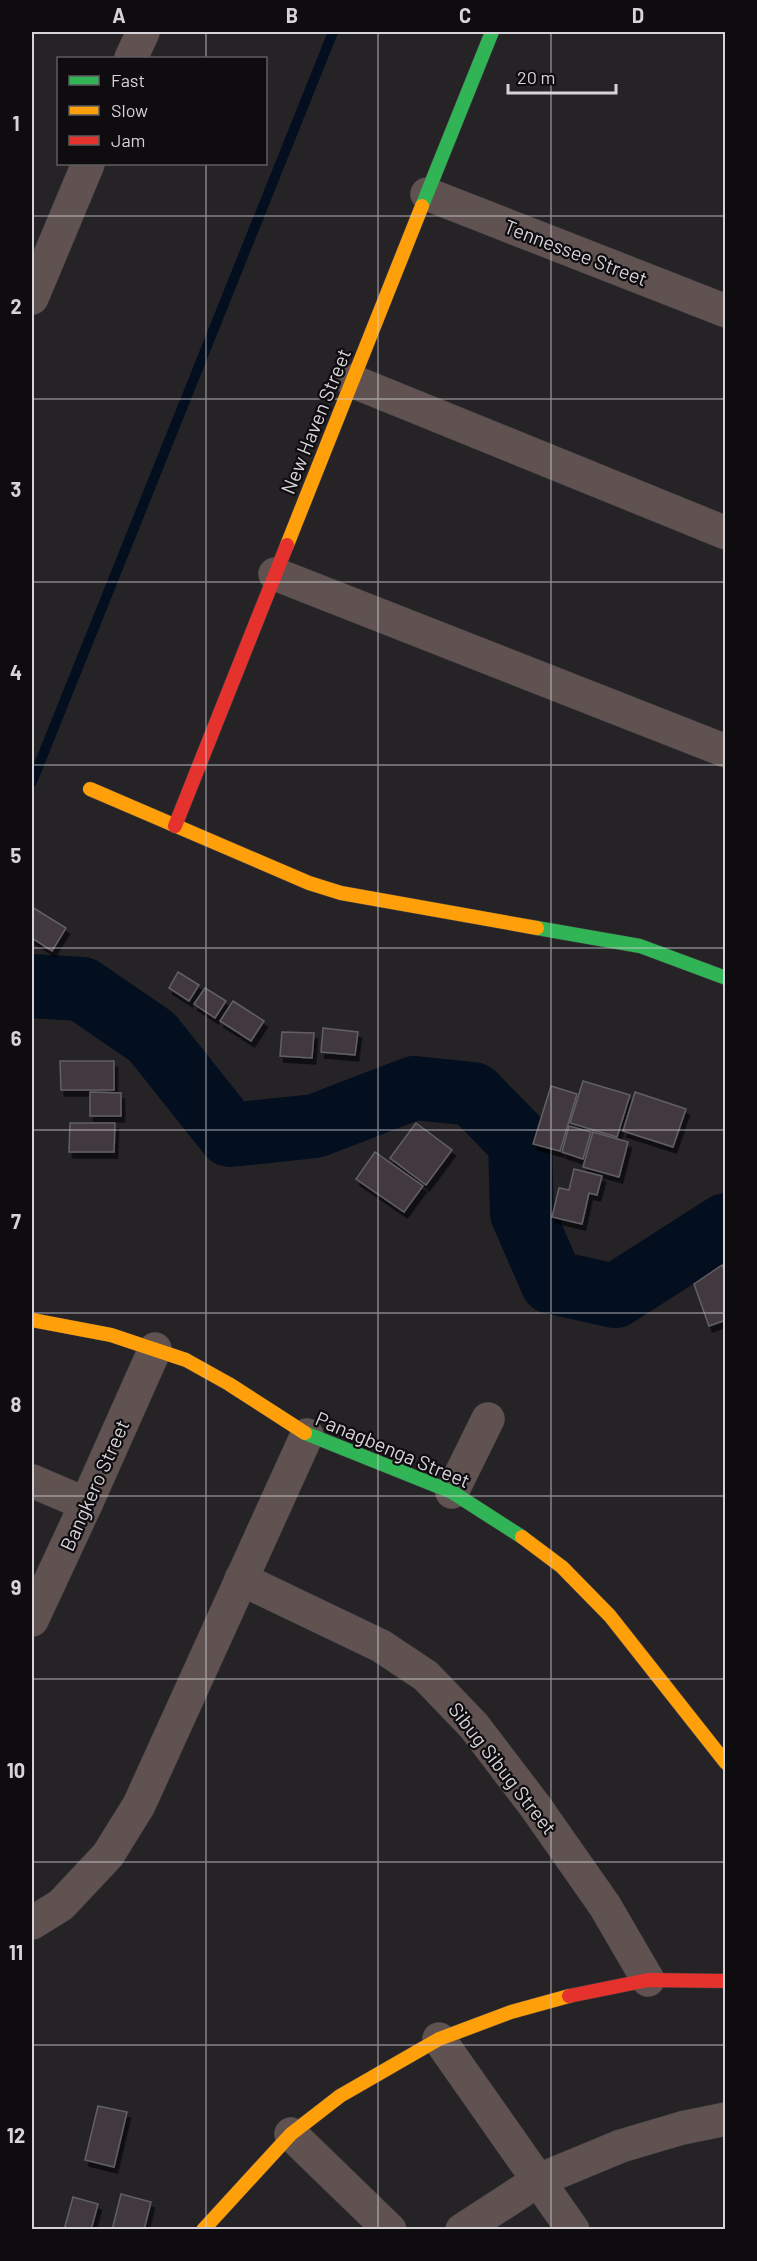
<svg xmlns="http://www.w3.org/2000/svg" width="757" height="2261" viewBox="0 0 757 2261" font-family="Barlow,sans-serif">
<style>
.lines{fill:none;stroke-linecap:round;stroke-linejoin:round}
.stream{stroke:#030e1e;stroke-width:10}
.river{stroke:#030e1e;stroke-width:64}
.building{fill:#433840;stroke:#626062;stroke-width:1.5;filter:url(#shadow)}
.street-casing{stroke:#424043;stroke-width:34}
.fast-casing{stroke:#424043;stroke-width:15}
.slow-casing{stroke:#424043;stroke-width:15}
.jam-casing{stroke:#424043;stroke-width:15}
.street{stroke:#5f5250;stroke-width:33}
.fast{stroke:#30b455;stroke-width:14}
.slow{stroke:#ff9f0a;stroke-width:14}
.jam{stroke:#e5322d;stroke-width:14}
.grid{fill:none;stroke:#d7d4d9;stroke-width:1.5;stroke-opacity:0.55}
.labels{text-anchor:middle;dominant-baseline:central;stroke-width:4.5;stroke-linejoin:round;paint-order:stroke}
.street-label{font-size:20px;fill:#d7d4d9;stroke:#0e0c0f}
.neatline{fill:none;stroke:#d7d4d9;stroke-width:2}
.grid-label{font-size:20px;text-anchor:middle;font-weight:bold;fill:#d7d4d9}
</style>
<defs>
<filter id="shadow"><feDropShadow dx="3.5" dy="6" stdDeviation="0" flood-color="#0009"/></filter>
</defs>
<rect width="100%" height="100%" fill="#262327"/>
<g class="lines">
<path class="stream" d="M32,782L333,32"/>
<path class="river" d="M32,986L82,989L152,1037L230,1135L315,1126L414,1088L473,1094L520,1142L522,1213L552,1282L615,1296L726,1225"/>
</g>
<g class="building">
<path d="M32,907L66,928L52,951L32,938Z"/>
<path d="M178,972L199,985L189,1001L169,988Z"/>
<path d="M205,988L226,1001L215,1018L194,1004Z"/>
<path d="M233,1001L264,1021L251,1041L220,1021Z"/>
<path d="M323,1028L358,1032L355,1055L321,1052Z"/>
<path d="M282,1032L314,1033L312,1058L280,1056Z"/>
<path d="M60,1061H114V1090H61Z"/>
<path d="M583,1081L630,1095L617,1137L570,1123Z"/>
<path d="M551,1086L577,1094L560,1151L533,1144Z"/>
<path d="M90,1092L121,1093V1116H90Z"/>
<path d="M635,1092L686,1109L673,1147L623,1131Z"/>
<path d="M70,1123H115L114,1152H69Z"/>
<path d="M416,1123L452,1150L426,1185L390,1158Z"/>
<path d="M569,1126L591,1132L583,1159L562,1152Z"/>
<path d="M593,1132L628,1142L619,1177L583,1167Z"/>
<path d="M375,1152L423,1186L404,1212L356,1179Z"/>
<path d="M574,1169L602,1176L597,1195L589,1193L582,1224L552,1217L559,1188L569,1190Z"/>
<path d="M722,1265L726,1273V1320L709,1326L694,1284Z"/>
<path d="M98,2106L127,2112L114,2167L85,2160Z"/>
<path d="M121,2194L151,2202L144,2230H112Z"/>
<path d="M73,2197L98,2204L91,2230H64Z"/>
</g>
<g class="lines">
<defs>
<g id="street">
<path d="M131,58L143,32"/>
<path d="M427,194L726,311"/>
<path d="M32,298L88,164"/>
<path d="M352,381L726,533"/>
<path d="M275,574L726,751"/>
<path d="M32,1481L86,1504"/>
<path d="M452,1492L488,1419"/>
<path d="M241,1579L381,1646L426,1676L474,1726L535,1806L605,1906L648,1980"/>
<path d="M32,1620L86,1504L155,1349"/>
<path d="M32,1923L61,1905L108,1855L139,1805L307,1435"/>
<path d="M439,2039L573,2230"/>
<path d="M291,2134L390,2230"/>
<path d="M462,2230L539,2180L621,2146L682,2128L726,2119"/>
</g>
<g id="fast">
<path d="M422,206L492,32"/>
<path d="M537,928L640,946L726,978"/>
<path d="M305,1433L452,1492L522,1537"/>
</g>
<g id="slow">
<path d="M287,545L422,206"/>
<path d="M90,789L309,883L341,893L537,928"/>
<path d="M32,1320L111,1335L186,1360L229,1384L305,1433"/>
<path d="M522,1537L562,1567L610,1616L726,1763"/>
<path d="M203,2230L291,2134L340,2096L439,2039L511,2012L569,1996"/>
</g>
<g id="jam">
<path d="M175,826L287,545"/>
<path d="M569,1996L648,1980L726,1981"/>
</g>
</defs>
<use href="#street" class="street-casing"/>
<use href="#fast" class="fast-casing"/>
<use href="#slow" class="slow-casing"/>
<use href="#jam" class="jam-casing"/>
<use href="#street" class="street"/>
<use href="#fast" class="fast"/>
<use href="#slow" class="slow"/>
<use href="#jam" class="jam"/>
</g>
<path class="grid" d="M206,32V58M378,32V2230M551,32V2230M206,164V2230M32,216H726M32,399H726M32,582H726M32,765H726M32,948H726M32,1130H726M32,1313H726M32,1496H726M32,1679H726M32,1862H726M32,2045H726"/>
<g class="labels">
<g class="street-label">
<text transform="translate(576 252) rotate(21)">Tennessee Street</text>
<text transform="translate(315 421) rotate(-68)">New Haven Street</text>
<text transform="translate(393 1449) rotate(23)">Panagbenga Street</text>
<text transform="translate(94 1485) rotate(-66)">Bangkero Street</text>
<text transform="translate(503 1768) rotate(52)">Sibug Sibug Street</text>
</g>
</g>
<rect width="757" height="2261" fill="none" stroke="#0e0c0f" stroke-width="66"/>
<rect x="57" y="57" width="210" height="108" fill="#0e0c0f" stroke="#5e5c60" stroke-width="1.5"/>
<rect x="69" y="76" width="30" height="9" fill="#30b455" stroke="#5e5c60" stroke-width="1.5"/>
<text x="111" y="87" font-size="18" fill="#d7d4d9">Fast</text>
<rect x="69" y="106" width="30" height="9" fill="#ff9f0a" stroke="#5e5c60" stroke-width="1.5"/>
<text x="111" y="117" font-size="18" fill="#d7d4d9">Slow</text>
<rect x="69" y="136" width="30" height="9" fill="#e5322d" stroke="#5e5c60" stroke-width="1.5"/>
<text x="111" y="147" font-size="18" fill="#d7d4d9">Jam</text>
<path d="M508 84v9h108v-9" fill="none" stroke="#d7d4d9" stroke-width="3"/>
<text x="517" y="84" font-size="18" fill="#d7d4d9" stroke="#0e0c0f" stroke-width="4.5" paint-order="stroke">20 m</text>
<rect x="33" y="33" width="691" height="2195" class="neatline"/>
<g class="grid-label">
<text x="119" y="23">A</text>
<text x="292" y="23">B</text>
<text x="465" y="23">C</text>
<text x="638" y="23">D</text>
<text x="16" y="131">1</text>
<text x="16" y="314">2</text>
<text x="16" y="497">3</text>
<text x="16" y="680">4</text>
<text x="16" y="863">5</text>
<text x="16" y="1046">6</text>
<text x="16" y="1229">7</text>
<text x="16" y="1412">8</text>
<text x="16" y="1595">9</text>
<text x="16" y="1778">10</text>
<text x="16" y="1960">11</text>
<text x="16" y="2143">12</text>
</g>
</svg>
